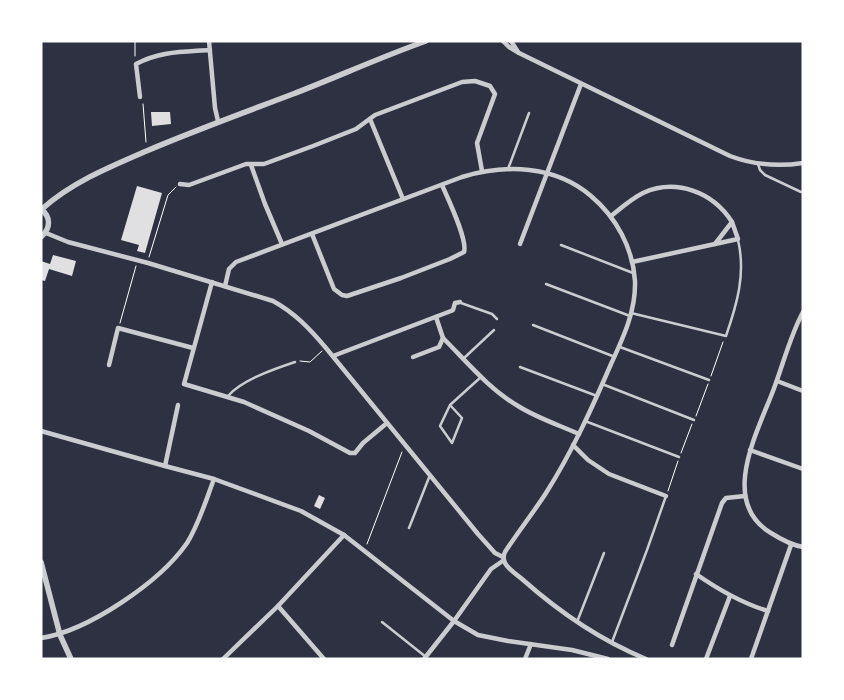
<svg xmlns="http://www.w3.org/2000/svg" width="844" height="700" viewBox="0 0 844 700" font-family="'PT Sans',sans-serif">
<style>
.building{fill:#e0e0e3}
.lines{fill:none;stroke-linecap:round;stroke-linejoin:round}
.path{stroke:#fff;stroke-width:1}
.service{stroke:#caccd0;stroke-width:2.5}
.minor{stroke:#caccd0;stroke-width:4.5}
.tertiary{stroke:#caccd0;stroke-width:5.5}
</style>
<rect width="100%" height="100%" fill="#2d3142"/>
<g class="building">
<path d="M151,112H170L171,124L152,126Z"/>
<path d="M137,186L162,193L145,253L137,251L139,245L121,240Z"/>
<path d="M53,255L76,261L72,276L49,269L45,281L41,280V261L50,264Z"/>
<path d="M319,495L325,498L320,509L314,506Z"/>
</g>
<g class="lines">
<g class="path">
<path d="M135,41V56"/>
<path d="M143,104L146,142"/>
<path d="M149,257L168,195L176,187"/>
<path d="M120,323L136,266"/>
<path d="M300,361L310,362L322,351"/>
<path d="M711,376L723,342"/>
<path d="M696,416L708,384"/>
<path d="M681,453L692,424"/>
<path d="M668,491L678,461"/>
<path d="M367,544L402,452"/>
</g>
<g class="service">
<path d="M758,164L760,170L765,175L801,192"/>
<path d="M508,169L529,113"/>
<path d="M561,245L633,273"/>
<path d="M546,284L630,316"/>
<path d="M461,303L492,314L497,319"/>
<path d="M631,313L726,336C737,304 746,274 738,240"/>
<path d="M533,325L615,357"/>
<path d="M620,347L709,380"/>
<path d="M463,359L494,330"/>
<path d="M520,367L597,396"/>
<path d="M602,384L694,420"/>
<path d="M228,396C242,380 274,369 295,362"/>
<path d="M450,405L462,418L452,443L440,426L450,405L481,377"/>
<path d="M585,421L679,457"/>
<path d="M409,528L430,475"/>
<path d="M382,622L426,657"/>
<path d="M577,622L604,553"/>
<path d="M612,642L647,550L666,496"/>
</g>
<g class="minor">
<path d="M209,41L215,108L218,121"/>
<path d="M503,41L509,47L519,53L730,156C754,165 777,167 803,163"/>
<path d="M511,41L518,52"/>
<path d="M140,97L136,64C161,51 183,52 210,50"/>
<path d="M370,119L403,199"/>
<path d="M251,165L265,204L282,244"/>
<path d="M180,184L189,185L246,164H264L313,146L356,129L375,115L462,82L475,81L490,86L495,94L477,143L482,171"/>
<path d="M611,216C621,208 631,199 643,193C676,178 713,192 732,222"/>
<path d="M732,222L738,239L715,244Z"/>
<path d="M46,233L68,242L148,263L273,301C295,313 310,329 326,348L478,534L495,553L503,557"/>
<path d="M312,234L334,289L342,295L347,296L401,278L450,259L464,252C468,240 448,199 442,185"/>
<path d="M520,244L581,84"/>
<path d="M632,262L715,244"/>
<path d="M212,282L184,384L244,402L309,431L350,453H355L363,443L387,423"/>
<path d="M225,286L229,269L236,262L462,177C505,164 555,165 591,196C616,217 633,248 635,281C636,311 623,338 611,364C592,408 572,452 546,493C533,513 518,532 505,552C503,556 503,559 505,563C508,569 516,574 522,579C558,611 600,640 646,659"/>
<path d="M803,312C790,336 783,365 773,391C757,433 719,502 771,533C782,540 791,545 803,547"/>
<path d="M443,338C467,362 489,389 518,406C537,418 559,425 579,434"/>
<path d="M333,356L451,311L453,310L455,303L460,302"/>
<path d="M413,357L439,347L443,338L436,317"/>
<path d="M109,365L118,328L193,348"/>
<path d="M777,381L803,391"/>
<path d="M41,431L165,466L214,479L301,511L344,535L454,621L478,635L508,641L572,650L608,659"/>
<path d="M573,445L588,460L609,474L666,496"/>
<path d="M750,450L803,469"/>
<path d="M165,466L178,405"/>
<path d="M696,574C719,590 741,603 768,611"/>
<path d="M278,606L324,659"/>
<path d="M41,638C88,631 160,582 187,543C199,524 206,500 214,479"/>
<path d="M672,645L722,503L726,498L745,496"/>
<path d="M223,659L278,606L344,535"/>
<path d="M424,659L454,621L491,569L504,560"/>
<path d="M525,659L531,644"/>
<path d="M706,659L730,596"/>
<path d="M751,659L791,545"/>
</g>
<g class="tertiary">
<path d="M41,209C51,217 51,228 41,237"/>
<path d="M42,209C71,183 109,167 144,152C193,131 243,113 293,94C337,77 381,57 426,41"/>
<path d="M41,562L60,635L71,659"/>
</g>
</g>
<rect width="844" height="700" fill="none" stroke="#ffffff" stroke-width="85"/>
</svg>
